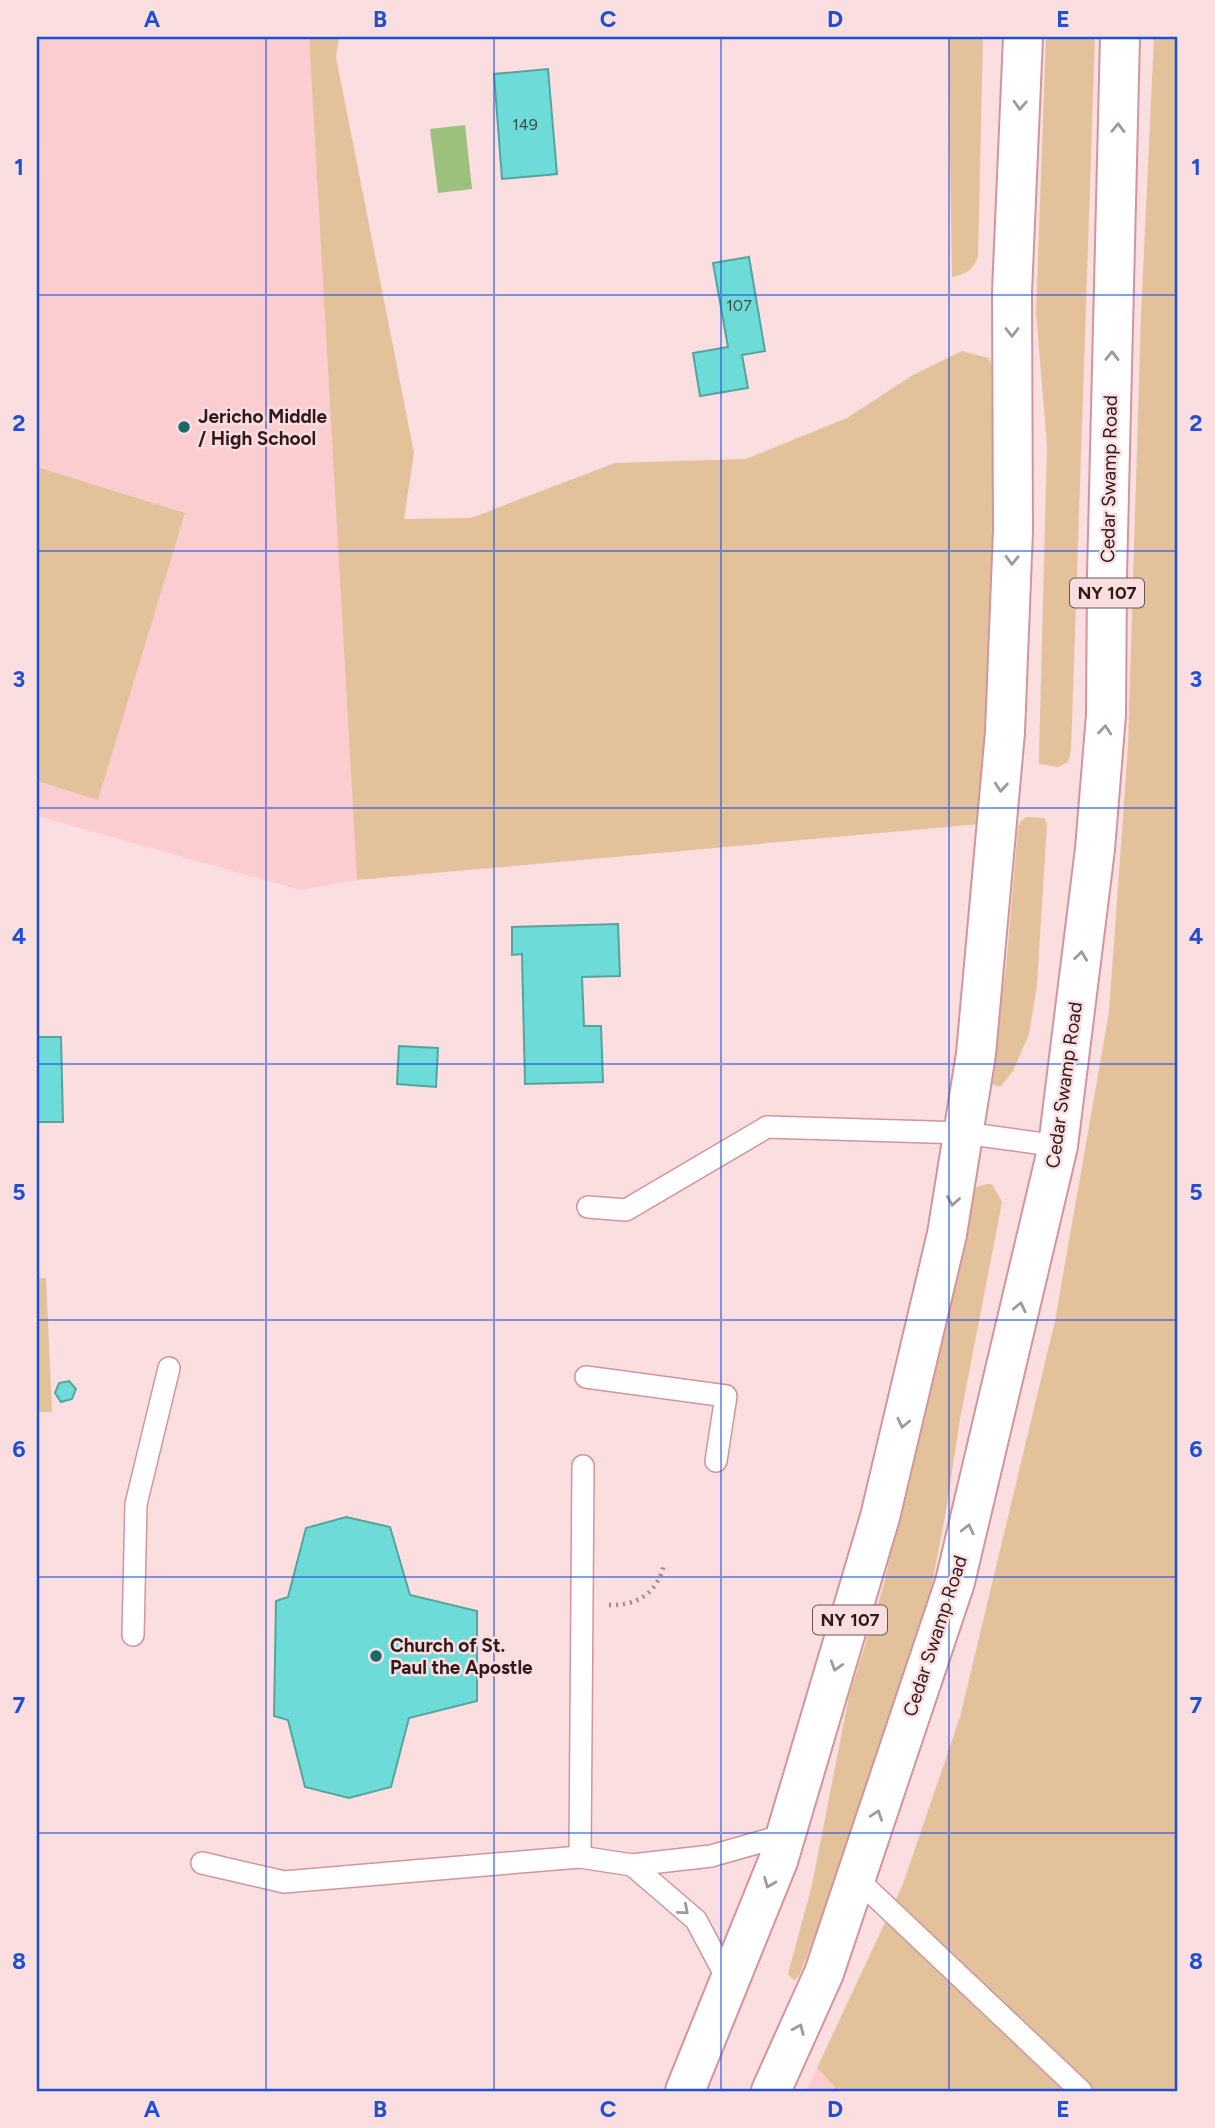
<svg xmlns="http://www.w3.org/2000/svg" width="1215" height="2128" viewBox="0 0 1215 2128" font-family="Figtree,sans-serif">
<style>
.built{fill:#fbcdd1}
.green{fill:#e3c29b}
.water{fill:#9bc17c}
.building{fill:#6ddbd7;stroke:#56a4a0;stroke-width:2}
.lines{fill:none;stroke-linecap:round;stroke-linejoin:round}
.lane-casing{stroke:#d4949b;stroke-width:24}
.primary-casing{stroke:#d4949b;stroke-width:42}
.path{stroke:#a18689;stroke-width:4.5;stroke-dasharray:2 5;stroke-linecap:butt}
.lane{stroke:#fff;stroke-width:21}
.primary{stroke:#fff;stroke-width:38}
.oneway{stroke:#a29899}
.grid{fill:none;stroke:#1d4ed8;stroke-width:2;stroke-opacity:0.55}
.poi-dot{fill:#1c6866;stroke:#fadee0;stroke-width:2.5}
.labels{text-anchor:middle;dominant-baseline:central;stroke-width:5;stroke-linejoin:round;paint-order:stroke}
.number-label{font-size:16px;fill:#404a4b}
.shield{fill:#fadee0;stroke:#6d5457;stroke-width:2}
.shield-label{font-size:18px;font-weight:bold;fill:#31191c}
.poi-label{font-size:19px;font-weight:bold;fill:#31191c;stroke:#fadee0;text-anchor:start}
.street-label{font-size:19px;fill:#31191c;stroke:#fadee0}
.neatline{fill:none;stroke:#1d4ed8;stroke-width:2.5}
.grid-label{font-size:23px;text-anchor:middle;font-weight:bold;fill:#1d4ed8}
</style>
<rect width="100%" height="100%" fill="#fadee0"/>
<g class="built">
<path d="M37,37H309L357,880L301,890L37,816Z"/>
<path d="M817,2068L839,2091H806Z"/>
</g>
<g class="green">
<path d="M309,37H339L336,57L414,453L404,519L471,518L615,463L746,459L847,418L913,375L962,351L988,358L1001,383L991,823L357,880Z"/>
<path d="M948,37H983L978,257C972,271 966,274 952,277Z"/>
<path d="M1046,37H1095L1071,752L1068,762L1058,767L1039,764V756L1047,445L1036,313Z"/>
<path d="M1154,37H1178V2091H834L835,2087L817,2068L903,1884L960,1717L1055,1321L1109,1012L1128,747L1141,315Z"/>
<path d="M37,467L185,513L98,800L37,781Z"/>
<path d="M1027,817L1044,818L1047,824L1037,985L1029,1034L1013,1071L1000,1087L990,1083L988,1077L1006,968L1018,827L1021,821Z"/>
<path d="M986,1184H992L1002,1202L960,1419L946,1511L927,1610L856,1830L799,1976L794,1980L788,1974L812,1885L849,1696L883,1588L971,1196L975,1188Z"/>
<path d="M37,1278H46L52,1412H37Z"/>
</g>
<path class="water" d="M465,125L472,189L438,193L430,129Z"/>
<g class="building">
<path d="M548,69L557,174L502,179L494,74Z"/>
<path d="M749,257L765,351L742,355L748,388L700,396L693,353L728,347L713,263Z"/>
<path d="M618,924L620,976L582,977L584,1026H601L603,1082L525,1084L522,954L512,955V927Z"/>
<path d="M37,1037H61L63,1122H37Z"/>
<path d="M399,1046L438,1048L436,1087L397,1084Z"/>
<path d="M69,1381L76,1389L72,1399L61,1402L55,1393L59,1383Z"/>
<path d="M346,1517L390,1527L410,1595L477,1611V1701L409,1718L391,1787L349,1798L305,1787L288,1720L274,1716L276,1601L288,1597L306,1528Z"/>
</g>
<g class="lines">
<defs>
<g id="lane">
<path d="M588,1207L626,1210L767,1127L964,1133L1058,1146"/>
<path d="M586,1377L726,1396L716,1461"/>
<path d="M133,1635L136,1504L169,1368"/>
<path d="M580,1857L583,1466"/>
<path d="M202,1863L284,1882L580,1857L632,1865L711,1856L785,1835"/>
<path d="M632,1865L696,1920L729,1982"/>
<path d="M856,1878L1081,2091"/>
</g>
<g id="primary">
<path d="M685,2091L778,1861L880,1517L947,1234L976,1054L1005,732L1013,530L1012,292L1023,37"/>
<path d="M771,2091L824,1973L955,1582L1058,1146L1095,849L1106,715L1107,575L1120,37"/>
</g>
</defs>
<use href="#lane" class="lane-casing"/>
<use href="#primary" class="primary-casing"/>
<path class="path" d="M609,1605C638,1606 658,1592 664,1564"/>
<use href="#lane" class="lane"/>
<use href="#primary" class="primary"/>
</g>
<defs><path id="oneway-chevron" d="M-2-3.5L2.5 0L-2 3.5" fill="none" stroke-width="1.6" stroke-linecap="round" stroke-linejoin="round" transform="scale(1.75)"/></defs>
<g class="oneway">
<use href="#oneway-chevron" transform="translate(1020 105) rotate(93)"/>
<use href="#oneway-chevron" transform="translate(1118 128) rotate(-89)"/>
<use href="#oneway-chevron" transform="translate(1012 332) rotate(90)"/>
<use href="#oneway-chevron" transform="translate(1112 356) rotate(-89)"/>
<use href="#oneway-chevron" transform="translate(1012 560) rotate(92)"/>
<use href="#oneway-chevron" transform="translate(1105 730) rotate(-85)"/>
<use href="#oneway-chevron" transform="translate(1001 787) rotate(95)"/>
<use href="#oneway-chevron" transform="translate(1081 956) rotate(-83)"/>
<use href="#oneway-chevron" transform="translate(953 1201) rotate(99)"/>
<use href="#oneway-chevron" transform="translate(1020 1307) rotate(-77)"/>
<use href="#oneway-chevron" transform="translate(903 1423) rotate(103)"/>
<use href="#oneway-chevron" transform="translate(968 1529) rotate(-77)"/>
<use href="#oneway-chevron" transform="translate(836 1666) rotate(107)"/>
<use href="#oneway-chevron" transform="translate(877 1815) rotate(-71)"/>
<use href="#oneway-chevron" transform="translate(769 1883) rotate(112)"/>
<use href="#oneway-chevron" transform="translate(684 1910) rotate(41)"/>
<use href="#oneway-chevron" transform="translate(799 2029) rotate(-66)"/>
</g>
<path class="grid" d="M266,37V2091M494,37V2091M721,37V2091M949,37V2091M37,295H1178M37,551H1178M37,808H1178M37,1064H1178M37,1320H1178M37,1577H1178M37,1833H1178"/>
<g class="poi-dot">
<circle cx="184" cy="427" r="7"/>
<circle cx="376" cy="1656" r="7"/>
</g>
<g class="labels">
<g class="number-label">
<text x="525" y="124">149</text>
<text x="739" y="305">107</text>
</g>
<g class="shield">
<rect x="1070" y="578.5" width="74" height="29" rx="5"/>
<rect x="813" y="1605.5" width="74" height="29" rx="5"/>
</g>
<g class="shield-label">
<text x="1107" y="593">NY 107</text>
<text x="850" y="1620">NY 107</text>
</g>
<g class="poi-label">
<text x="198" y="416">Jericho Middle<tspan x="198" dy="22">/ High School</tspan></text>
<text x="390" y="1645">Church of St.<tspan x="390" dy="22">Paul the Apostle</tspan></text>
</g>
<g class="street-label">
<text transform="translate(1109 479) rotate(-89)">Cedar Swamp Road</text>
<text transform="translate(1064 1085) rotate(-82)">Cedar Swamp Road</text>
<text transform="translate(935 1636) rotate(-72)">Cedar Swamp Road</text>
</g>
</g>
<rect width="1215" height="2128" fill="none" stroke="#fadee0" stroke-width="77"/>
<rect x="38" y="38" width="1138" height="2052" class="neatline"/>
<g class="grid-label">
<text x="152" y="27">A</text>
<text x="380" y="27">B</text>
<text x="608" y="27">C</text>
<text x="835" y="27">D</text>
<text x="1063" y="27">E</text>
<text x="19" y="175">1</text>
<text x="1196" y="175">1</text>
<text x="19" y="431">2</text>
<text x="1196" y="431">2</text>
<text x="19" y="687">3</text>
<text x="1196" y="687">3</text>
<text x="19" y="944">4</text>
<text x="1196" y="944">4</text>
<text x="19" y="1200">5</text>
<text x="1196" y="1200">5</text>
<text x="19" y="1457">6</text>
<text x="1196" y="1457">6</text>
<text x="19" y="1713">7</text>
<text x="1196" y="1713">7</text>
<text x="19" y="1969">8</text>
<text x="1196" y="1969">8</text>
<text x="152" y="2117">A</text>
<text x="380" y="2117">B</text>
<text x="608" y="2117">C</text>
<text x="835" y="2117">D</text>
<text x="1063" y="2117">E</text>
</g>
</svg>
